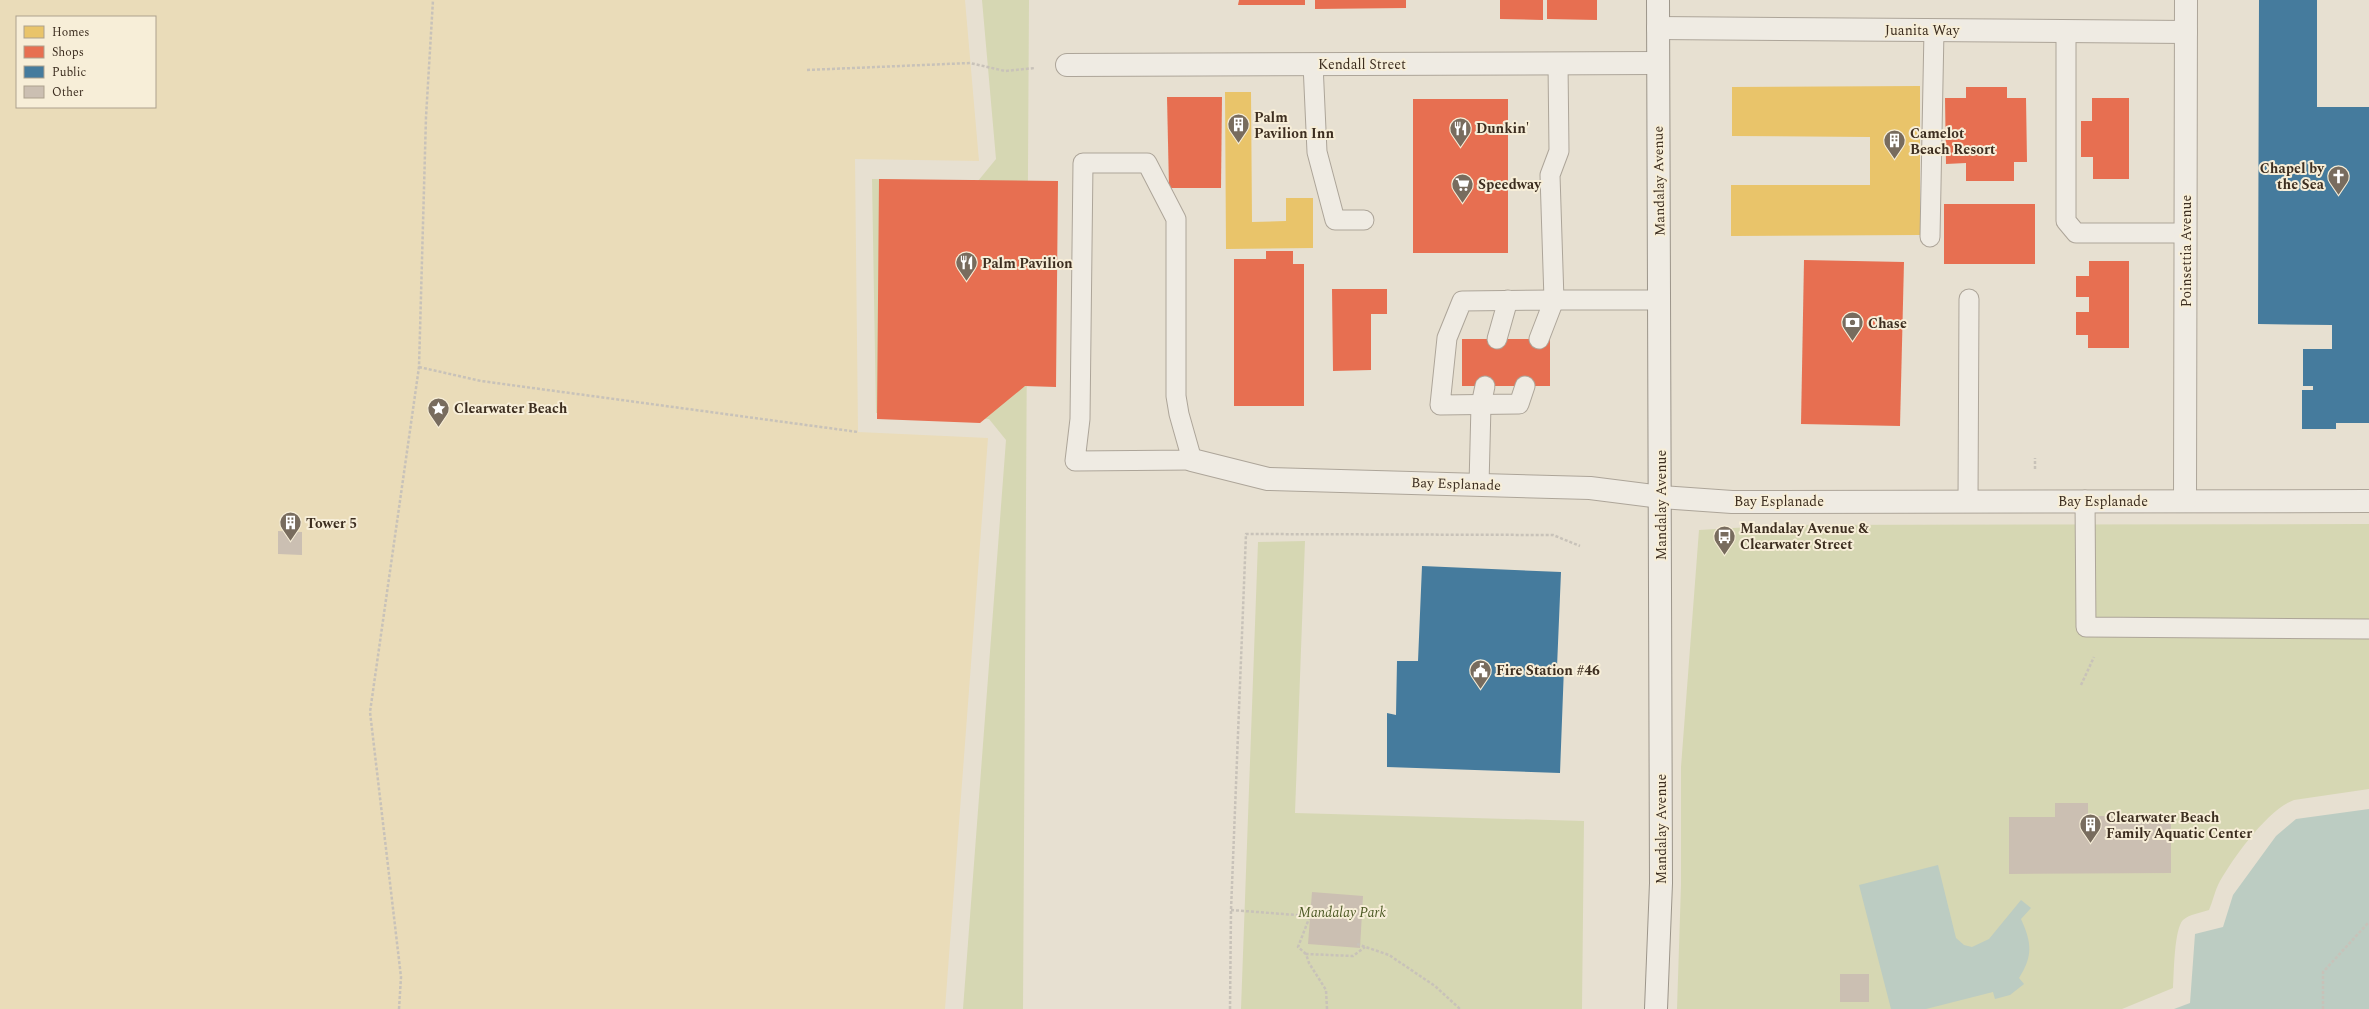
<svg xmlns="http://www.w3.org/2000/svg" width="2369" height="1009" viewBox="0 0 2369 1009" font-family="Spectral,serif">
<style>
.green{fill:#d6d7b3}
.sand{fill:#eadcb9;fill-rule:evenodd}
.water{fill:#bcccc2}
.homes{fill:#e9c46a}
.shops{fill:#e76f51}
.public{fill:#457b9d}
.building{fill:#cbbfb2}
.lines{fill:none;stroke-linecap:round;stroke-linejoin:round}
.lane-casing{stroke:#ada599;stroke-width:21}
.street-casing{stroke:#ada599;stroke-width:24}
.secondary-casing{stroke:#9c958a;stroke-width:24}
.path{stroke:#c8c2b9;stroke-width:2.5;stroke-dasharray:3 2;stroke-linecap:butt}
.lane{stroke:#efebe3;stroke-width:19}
.street{stroke:#efebe3;stroke-width:22}
.secondary{stroke:#efebe3;stroke-width:22}
.labels{text-anchor:middle;dominant-baseline:central;stroke-width:4;stroke-linejoin:round;paint-order:stroke}
.street-label{font-size:14px;fill:#3d2e20;stroke:#f7eed8}
.poi-label{font-size:14px;font-weight:bold;fill:#3d2e20;stroke:#f7eed8;text-anchor:start}
.park-label{font-size:14px;font-style:italic;fill:#4d5a26;stroke:#f7eed8}
</style>
<rect width="100%" height="100%" fill="#e7e0d1"/>
<g class="green">
<path d="M982,0H1029L1023,1009H963L1006,440L989,419L876,413L872,179L978,181L996,159Z"/>
<path d="M2369,524V789L2294,800C2268,809 2234,857 2220,881C2215,890 2213,901 2209,910C2200,913 2190,914 2183,920C2174,929 2174,974 2173,988L2122,1009H1677L1681,885V767L1699,530L1784,525Z"/>
<path d="M1305,541L1295,813L1584,821L1582,1009H1241L1258,542Z"/>
</g>
<path class="sand" d="M0,0H965L979,161L855,159L858,432L988,438L945,1009H0ZM17,17H155V107H17Z"/>
<g class="water">
<path d="M2369,809V1009H2174L2190,1003L2195,934L2223,927L2233,895L2276,836L2296,819Z"/>
<path d="M1938,865L1956,938L1964,945L1972,947L1989,939L2021,900L2031,908L2021,919C2032,943 2033,956 2019,978L2024,984L2010,995L1995,999L1993,992L1926,1009H1891L1859,885Z"/>
</g>
<g class="homes">
<path d="M1920,86V235L1731,236V185H1870V137L1732,136V87Z"/>
<path d="M1225,92H1251L1252,222L1286,221V198H1313V248L1226,249Z"/>
</g>
<g class="shops">
<path d="M1239,0H1305V5H1238Z"/>
<path d="M1315,0H1406V8L1315,9Z"/>
<path d="M1500,0H1543V20L1500,19Z"/>
<path d="M1547,0H1597V20L1547,19Z"/>
<path d="M1966,87H2007V98H2026L2027,162H2014V181H1966V163L1946,164L1945,98H1966Z"/>
<path d="M1167,97H1222L1221,188H1169Z"/>
<path d="M2092,98H2129V179H2093V157H2081V121H2092Z"/>
<rect x="1413" y="99" width="95" height="154"/>
<path d="M879,179L1058,181L1056,387L1025,386L980,423L877,419Z"/>
<rect x="1944" y="204" width="91" height="60"/>
<path d="M1266,251H1293V264H1304V406H1234V259H1266Z"/>
<path d="M1804,260L1904,262L1900,426L1801,424Z"/>
<path d="M2089,261H2129V348H2088V335H2076V312H2089V297H2076V276H2089Z"/>
<path d="M1332,289H1387V314H1371V370L1333,371Z"/>
<rect x="1462" y="339" width="88" height="47"/>
</g>
<g class="public">
<path d="M2259,0H2317V107H2369V423H2336V429H2302V390H2313V386H2303V349H2332V325L2258,324Z"/>
<path d="M1422,566L1561,572L1557,667H1564L1560,773L1387,767V713L1396,715L1397,661H1418Z"/>
</g>
<g class="building">
<path d="M278,531L302,532V555L278,554Z"/>
<path d="M2055,803H2088V816H2171V873L2009,874V817H2055Z"/>
<path d="M1312,892L1363,896L1360,948L1308,944Z"/>
<rect x="1840" y="974" width="29" height="28"/>
</g>
<g class="lines">
<defs>
<g id="lane">
<path d="M2066,32V221L2076,233H2186"/>
<path d="M1558,63L1559,151L1550,175L1554,300H1660"/>
<path d="M1313,64L1317,152L1335,220H1364"/>
<path d="M1083,163H1147L1176,219V396L1179,414L1192,460L1075,461L1080,419Z"/>
<path d="M1930,237L1934,30"/>
<path d="M1497,339L1508,300"/>
<path d="M1525,386L1519,404L1440,405L1447,338L1462,301L1554,300L1539,339"/>
<path d="M1479,485L1481,405L1485,386"/>
<path d="M2085,500L2086,627L2369,629"/>
<path d="M1968,501L1969,299"/>
</g>
<g id="street">
<path d="M1658,28L2186,32"/>
<path d="M1067,65L1657,63"/>
<path d="M1192,460L1268,479L1590,488L1661,497L1732,502L2369,501"/>
<path d="M2185,501L2186,0"/>
</g>
<path id="secondary" d="M1656,1009L1661,883L1658,0"/>
</defs>
<use href="#lane" class="lane-casing"/>
<use href="#street" class="street-casing"/>
<use href="#secondary" class="secondary-casing"/>
<g class="path">
<path d="M807,70L970,63L1005,71L1035,68"/>
<path d="M419,367L481,381L858,432"/>
<path d="M2035,469V458"/>
<path d="M2081,685L2094,657"/>
<path d="M1231,910L1310,916L1298,947L1306,954"/>
<path d="M1357,944L1389,955L1435,986L1460,1009"/>
<path d="M399,1009L401,977L370,712L419,367L426,117L433,0"/>
<path d="M1230,1009L1231,910L1246,534L1553,535L1580,546"/>
<path d="M1327,1009L1326,990L1309,963L1306,954L1353,956L1365,947"/>
<path d="M2323,1009V972L2369,922"/>
</g>
<use href="#lane" class="lane"/>
<use href="#street" class="street"/>
<use href="#secondary" class="secondary"/>
</g>
<defs>
<symbol id="building-pin" viewBox="-11 -11 22 30"><path d="M0 17L-7.5 6A9.5 9.5 0 1 1 7.5 6Z" fill="#786c5e" stroke="#f7eed8"/><path d="M-4-6H4V6H1V3H-1V6H-4ZM-2.5-4.3h1.7v1.8h-1.7ZM.8-4.3h1.7v1.8H.8ZM-2.5-1h1.7V.8h-1.7ZM.8-1h1.7V.8H.8Z" fill="#fff"/></symbol>
<symbol id="restaurant-pin" viewBox="-11 -11 22 30"><path d="M0 17L-7.5 6A9.5 9.5 0 1 1 7.5 6Z" fill="#786c5e" stroke="#f7eed8"/><path d="M-5-6h1v4h1v-4h1v4h1v-4h1v5L-1.5 .5V6h-2V.5L-5-1ZM5-6V6H3V1.5H1.5Q1.5-4 5-6Z" fill="#fff"/></symbol>
<symbol id="church-pin" viewBox="-11 -11 22 30"><path d="M0 17L-7.5 6A9.5 9.5 0 1 1 7.5 6Z" fill="#786c5e" stroke="#f7eed8"/><path d="M-1.2-6h2.4v3.5h3.3v2.4h-3.3V6h-2.4V-.1h-3.3v-2.4h3.3Z" fill="#fff"/></symbol>
<symbol id="supermarket-pin" viewBox="-11 -11 22 30"><path d="M0 17L-7.5 6A9.5 9.5 0 1 1 7.5 6Z" fill="#786c5e" stroke="#f7eed8"/><path d="M-6-5.5h2.5l.6 2H6L4.5 2H-2.5L-4.4-4H-6ZM-1.5 3.2a1.3 1.3 0 1 0 .1 0ZM3 3.2a1.3 1.3 0 1 0 .1 0Z" fill="#fff"/></symbol>
<symbol id="bank-pin" viewBox="-11 -11 22 30"><path d="M0 17L-7.5 6A9.5 9.5 0 1 1 7.5 6Z" fill="#786c5e" stroke="#f7eed8"/><path d="M-6-4H6V4H-6ZM0-2.3a2.3 2.3 0 1 0 0 4.6a2.3 2.3 0 1 0 0-4.6Z" fill="#fff"/></symbol>
<symbol id="sight-pin" viewBox="-11 -11 22 30"><path d="M0 17L-7.5 6A9.5 9.5 0 1 1 7.5 6Z" fill="#786c5e" stroke="#f7eed8"/><path d="M0-6L1.8-2.2L6-1.7L2.9 1.2L3.7 5.4L0 3.3L-3.7 5.4L-2.9 1.2L-6-1.7L-1.8-2.2Z" fill="#fff"/></symbol>
<symbol id="bus-pin" viewBox="-11 -11 22 30"><path d="M0 17L-7.5 6A9.5 9.5 0 1 1 7.5 6Z" fill="#786c5e" stroke="#f7eed8"/><path d="M-5-6H5V4H4V6H2V4H-2V6H-4V4H-5ZM-3.5-4V0h7V-4ZM-3.5 1.2v1.5H-2V1.2ZM2 1.2v1.5H3.5V1.2Z" fill="#fff"/></symbol>
<symbol id="civic-pin" viewBox="-11 -11 22 30"><path d="M0 17L-7.5 6A9.5 9.5 0 1 1 7.5 6Z" fill="#786c5e" stroke="#f7eed8"/><path d="M-.6-6.5H3V-4.5H.6V-3L4-1V1h2V6H-6V1h2V-1L-.6-3ZM-1.2 2.5V6h2.4V2.5Z" fill="#fff"/></symbol>
</defs>
<g fill-rule="evenodd">
<use href="#building-pin" x="1226" y="112" width="25" height="34"/>
<use href="#restaurant-pin" x="1448" y="116" width="25" height="34"/>
<use href="#building-pin" x="1882" y="128" width="25" height="34"/>
<use href="#church-pin" x="2326" y="164" width="25" height="34"/>
<use href="#supermarket-pin" x="1450" y="172" width="25" height="34"/>
<use href="#restaurant-pin" x="954" y="250" width="25" height="34"/>
<use href="#bank-pin" x="1840" y="310" width="25" height="34"/>
<use href="#sight-pin" x="426" y="396" width="25" height="34"/>
<use href="#building-pin" x="278" y="510" width="25" height="34"/>
<use href="#bus-pin" x="1712" y="524" width="25" height="34"/>
<use href="#civic-pin" x="1468" y="658" width="25" height="34"/>
<use href="#building-pin" x="2078" y="812" width="25" height="34"/>
</g>
<g class="labels">
<g class="street-label">
<text x="1922" y="30">Juanita Way</text>
<text x="1362" y="64">Kendall Street</text>
<text transform="translate(1659 181) rotate(-91)">Mandalay Avenue</text>
<text transform="translate(2186 251) rotate(-90)">Poinsettia Avenue</text>
<text transform="translate(1456 484) rotate(2)">Bay Esplanade</text>
<text x="1779" y="501">Bay Esplanade</text>
<text x="2103" y="501">Bay Esplanade</text>
<text transform="translate(1661 505) rotate(-90)">Mandalay Avenue</text>
<text transform="translate(1661 829) rotate(-90)">Mandalay Avenue</text>
</g>
<g class="poi-label">
<text x="1254" y="117">Palm<tspan x="1254" dy="16">Pavilion Inn</tspan></text>
<text x="1476" y="128">Dunkin'</text>
<text x="1910" y="133">Camelot<tspan x="1910" dy="16">Beach Resort</tspan></text>
<text x="2324" y="168" text-anchor="end">Chapel by<tspan x="2324" dy="16">the Sea</tspan></text>
<text x="1478" y="184">Speedway</text>
<text x="982" y="263">Palm Pavilion</text>
<text x="1868" y="323">Chase</text>
<text x="454" y="408">Clearwater Beach</text>
<text x="306" y="523">Tower 5</text>
<text x="1740" y="528">Mandalay Avenue &amp;<tspan x="1740" dy="16">Clearwater Street</tspan></text>
<text x="1496" y="670">Fire Station #46</text>
<text x="2106" y="817">Clearwater Beach<tspan x="2106" dy="16">Family Aquatic Center</tspan></text>
</g>
<g class="park-label">
<text x="1342" y="912">Mandalay Park</text>
</g>
</g>
<rect x="16" y="16" width="140" height="92" fill="#f7eed8" stroke="#ada18e"/>
<rect x="24" y="26" width="20" height="12" fill="#e9c46a" stroke="#ada18e"/>
<text x="52" y="36" font-size="12" fill="#3d2e20">Homes</text>
<rect x="24" y="46" width="20" height="12" fill="#e76f51" stroke="#ada18e"/>
<text x="52" y="56" font-size="12" fill="#3d2e20">Shops</text>
<rect x="24" y="66" width="20" height="12" fill="#457b9d" stroke="#ada18e"/>
<text x="52" y="76" font-size="12" fill="#3d2e20">Public</text>
<rect x="24" y="86" width="20" height="12" fill="#cbbfb2" stroke="#ada18e"/>
<text x="52" y="96" font-size="12" fill="#3d2e20">Other</text>
</svg>
